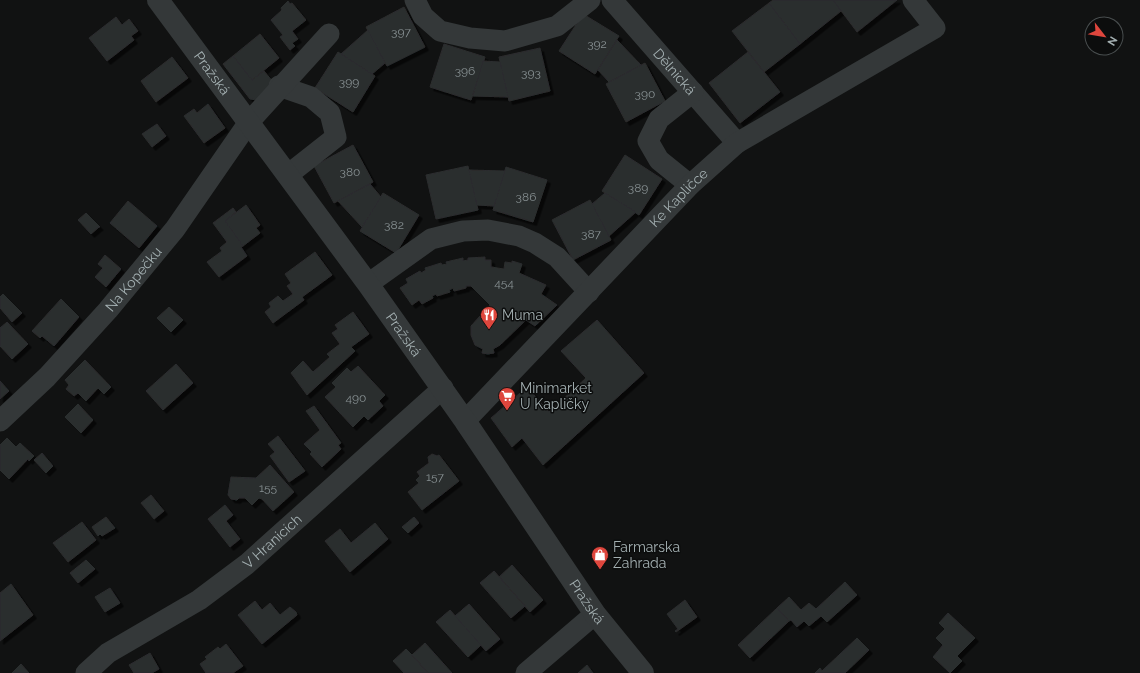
<svg xmlns="http://www.w3.org/2000/svg" width="1140" height="673" viewBox="0 0 1140 673" font-family="Raleway,sans-serif">
<style>
.building{fill:#2c2d2e;stroke:#2b2d2e;filter:url(#shadow)}
.lines{fill:none;stroke-linecap:round;stroke-linejoin:round}
.minor{stroke:#343839;stroke-width:21}
.tertiary{stroke:#343839;stroke-width:22}
.labels{text-anchor:middle;dominant-baseline:central;stroke-width:3;stroke-linejoin:round;paint-order:stroke}
.number-label{font-size:12px;fill:#868f91}
.street-label{font-size:14px;fill:#a4b0b2;stroke:#0c0d0d}
.poi-label{font-size:14px;fill:#a4b0b2;stroke:#0c0d0d;text-anchor:start}
</style>
<defs>
<filter id="shadow"><feDropShadow dx="3.5" dy="3.5" stdDeviation="0" flood-color="#0009"/></filter>
</defs>
<rect width="100%" height="100%" fill="#111212"/>
<g class="building">
<path d="M773,0H833L841,11L800,44L769,3Z"/>
<path d="M833,0H897L857,32Z"/>
<path d="M288,1L290,4L292,3L306,20L292,31L298,39L292,43L295,46L290,50L280,37L283,35L271,20L282,10L281,8Z"/>
<path d="M769,3L800,44L764,72L732,31Z"/>
<path d="M404,7L425,47L387,66L366,27Z"/>
<path d="M583,14L619,36L595,74L559,51Z"/>
<path d="M116,17L122,25L129,19L138,31L131,36L134,40L107,61L89,38Z"/>
<path d="M368,30L385,63L372,74L341,54Z"/>
<path d="M260,34L279,58L252,80L233,56Z"/>
<path d="M617,40L641,65L609,82L598,70Z"/>
<path d="M444,44L485,57L471,100L430,87Z"/>
<path d="M540,48L550,91L509,101L499,57Z"/>
<path d="M338,52L375,76L353,112L315,88Z"/>
<path d="M748,52L780,92L740,123L709,83Z"/>
<path d="M233,56L252,80L264,71L273,82L257,100L250,99L223,64Z"/>
<path d="M172,57L188,78L156,102L141,81Z"/>
<path d="M483,61L500,62L508,97L473,96Z"/>
<path d="M645,63L665,101L626,122L606,84Z"/>
<path d="M208,104L225,128L204,143L184,116L194,109L197,113Z"/>
<path d="M157,124L166,136L152,147L142,134Z"/>
<path d="M353,145L373,182L334,203L314,166Z"/>
<path d="M625,155L662,179L639,215L602,191Z"/>
<path d="M468,166L478,210L436,219L426,175Z"/>
<path d="M506,167L547,180L533,222L493,210Z"/>
<path d="M469,170L505,171L494,206L477,205Z"/>
<path d="M370,184L381,197L362,227L338,201Z"/>
<path d="M383,193L419,215L396,253L360,231Z"/>
<path d="M605,193L636,212L609,236L592,204Z"/>
<path d="M590,200L611,240L573,260L552,220Z"/>
<path d="M128,201L157,226L139,248L110,223Z"/>
<path d="M246,205L260,225L256,228L260,233L243,246L225,221Z"/>
<path d="M233,208L236,212L225,221L243,246L241,247L247,256L219,277L207,262L222,251L220,248L227,242L213,223Z"/>
<path d="M86,213L100,227H99L91,234L78,220Z"/>
<path d="M315,252L332,275L302,297L304,300L273,323L265,312L271,307L269,303L278,296L283,301L293,294L287,286L291,283L285,274Z"/>
<path d="M105,255L121,269L106,287L95,277L103,268L98,264Z"/>
<path d="M485,257V260H491V267L504,269L505,262L512,263V261L522,264L519,273L546,285L541,294L557,305L535,326L526,320L500,345L493,349L494,353L488,354L482,353L483,349L475,345L471,335V326L490,305L471,286H466V288L454,291L453,288L449,290L450,292L437,296L436,294L432,296L433,298L422,304L419,300L412,305L400,288L408,283L406,279L420,271L421,273L426,270L425,268L441,263L442,265L447,264L446,262L463,258V261L468,260V258Z"/>
<path d="M3,294L22,313L12,322L0,308V297Z"/>
<path d="M61,299L79,317L54,346L42,336L40,338L32,331Z"/>
<path d="M169,307L183,320L171,332L157,318Z"/>
<path d="M353,312L369,334L351,347L355,351L307,395L291,373L303,361L313,372L330,357L327,354L340,344L332,333L338,329L335,325Z"/>
<path d="M597,320L644,373L543,465L522,438L512,447L491,418L527,387L549,412L586,378L561,351Z"/>
<path d="M7,322L28,344L12,359L0,346V328Z"/>
<path d="M85,360L111,387L104,394L98,388L86,401L78,393L74,396L66,389L69,385L65,380Z"/>
<path d="M176,364L193,383L163,410L146,391Z"/>
<path d="M358,366L385,395L379,401L383,406L368,420L364,416L353,427L325,397L336,387L332,383L347,368L351,372Z"/>
<path d="M0,381L9,391L0,399Z"/>
<path d="M78,404L93,420L81,433L65,417Z"/>
<path d="M314,406L341,443L338,445L341,449L322,467L310,454L312,452L304,444L320,430L306,411Z"/>
<path d="M278,436L305,471L289,482L270,456L275,452L268,444Z"/>
<path d="M7,438L16,447L20,443L34,456L29,461L28,459L9,479L0,470V445Z"/>
<path d="M42,453L53,466L46,473L34,460Z"/>
<path d="M432,454L437,456L439,455L459,481L422,510L408,492L419,483L416,480L420,476L417,472L429,463L428,457Z"/>
<path d="M270,465L294,492L273,511L262,499L259,498L252,505L245,498H239L237,500L231,499L228,495L231,477L256,478Z"/>
<path d="M151,495L164,511L154,519L141,503Z"/>
<path d="M225,505L233,515L226,521L240,539L230,547L208,519Z"/>
<path d="M106,517L115,528L102,536L100,534L98,536L92,527Z"/>
<path d="M414,517L419,523L408,533L402,527Z"/>
<path d="M82,522L96,540L68,562L53,543Z"/>
<path d="M375,523L388,539L350,572L325,541L340,529L351,543Z"/>
<path d="M86,560L95,569L78,583L70,573Z"/>
<path d="M512,565L543,600L530,612L499,577Z"/>
<path d="M494,571L525,606L511,618L480,583Z"/>
<path d="M845,582L857,595L827,622L821,616L809,626L804,621L797,627L791,620L789,621L777,608L789,597L801,610L809,603L816,609Z"/>
<path d="M11,584L33,615L0,641V593Z"/>
<path d="M110,588L120,603L105,612L95,597Z"/>
<path d="M685,600L697,617L676,632L675,631L678,629L667,614Z"/>
<path d="M255,601L262,610L270,603L280,615L290,607L296,612L297,615L262,644L238,615Z"/>
<path d="M469,604L500,639L486,651L455,616Z"/>
<path d="M777,608L789,621L750,658L738,645Z"/>
<path d="M450,610L481,645L468,657L436,622Z"/>
<path d="M948,613L975,638L957,656L962,661L950,673L933,657L943,645L936,638L945,629L939,623Z"/>
<path d="M857,638L869,650L845,673H815L820,668L822,671Z"/>
<path d="M425,643L452,673H428L412,655Z"/>
<path d="M226,644L243,666L233,673H206L200,664L207,659L205,657L218,647L220,649Z"/>
<path d="M406,649L412,655L428,673H404L393,661Z"/>
<path d="M150,653L159,669L152,673H134L129,665Z"/>
<path d="M21,664L29,673H12Z"/>
<path d="M587,665L593,673H578Z"/>
</g>
<g class="lines">
<g class="minor">
<path d="M415,0L423,16L440,31L470,38L505,41L557,26L590,0"/>
<path id="s1" d="M612,0L737,143"/>
<path d="M279,86L311,97L330,113L336,137L289,174"/>
<path d="M690,185L659,160L648,141L659,119L693,92"/>
<path d="M368,284L431,239L463,231L488,230L519,236L535,243L557,257L589,292"/>
<path id="s2" d="M0,421L47,377L108,310L175,229L249,122L329,34"/>
<path id="s3" d="M465,421L690,185L737,143L935,28L913,0"/>
<path id="s4" d="M86,673L108,653L199,600L247,564L443,388"/>
<path d="M526,673L595,614"/>
</g>
<path class="tertiary" id="s5" d="M158,0L368,284L465,421L595,614L643,673"/>
</g>
<defs>
<symbol id="restaurant-pin" viewBox="-11 -11 22 30"><path d="M0 17L-7.5 6A9.5 9.5 0 1 1 7.5 6Z" fill="#de463d" stroke="#0c0d0d"/><path d="M-5-6h1v4h1v-4h1v4h1v-4h1v5L-1.5 .5V6h-2V.5L-5-1ZM5-6V6H3V1.5H1.5Q1.5-4 5-6Z" fill="#fff"/></symbol>
<symbol id="supermarket-pin" viewBox="-11 -11 22 30"><path d="M0 17L-7.5 6A9.5 9.5 0 1 1 7.5 6Z" fill="#de463d" stroke="#0c0d0d"/><path d="M-6-5.5h2.5l.6 2H6L4.5 2H-2.5L-4.4-4H-6ZM-1.5 3.2a1.3 1.3 0 1 0 .1 0ZM3 3.2a1.3 1.3 0 1 0 .1 0Z" fill="#fff"/></symbol>
<symbol id="shop-pin" viewBox="-11 -11 22 30"><path d="M0 17L-7.5 6A9.5 9.5 0 1 1 7.5 6Z" fill="#de463d" stroke="#0c0d0d"/><path d="M-5-2.5h2.3a2.7 3.5 0 0 1 5.4 0H5L5.5 6h-11ZM-1.5-2.5h3a1.5 2.3 0 0 0-3 0Z" fill="#fff"/></symbol>
</defs>
<g fill-rule="evenodd">
<use href="#restaurant-pin" x="479" y="305" width="20" height="27"/>
<use href="#supermarket-pin" x="497" y="386" width="20" height="27"/>
<use href="#shop-pin" x="590" y="545" width="20" height="27"/>
</g>
<g class="labels">
<g class="number-label">
<text x="401" y="32">397</text>
<text x="597" y="44">392</text>
<text x="465" y="71">396</text>
<text x="531" y="73">393</text>
<text x="349" y="82">399</text>
<text x="645" y="94">390</text>
<text x="350" y="172">380</text>
<text x="638" y="188">389</text>
<text x="526" y="197">386</text>
<text x="394" y="225">382</text>
<text x="591" y="234">387</text>
<text x="504" y="283">454</text>
<text x="356" y="398">490</text>
<text x="435" y="477">157</text>
<text x="268" y="488">155</text>
</g>
<g class="street-label">
<text stroke="none"><textPath href="#s1" startOffset="95">Dělnická</textPath></text>
<text stroke="none"><textPath href="#s5" startOffset="91">Pražská</textPath></text>
<text stroke="none"><textPath href="#s3" startOffset="309">Ke Kapličce</textPath></text>
<text stroke="none"><textPath href="#s2" startOffset="195">Na Kopečku</textPath></text>
<text stroke="none"><textPath href="#s5" startOffset="415">Pražská</textPath></text>
<text stroke="none"><textPath href="#s4" startOffset="229">V Hranicích</textPath></text>
<text stroke="none"><textPath href="#s5" startOffset="739">Pražská</textPath></text>
</g>
<g class="poi-label">
<text x="502" y="315">Muma</text>
<text x="520" y="388">Minimarket<tspan x="520" dy="16">U Kapličky</tspan></text>
<text x="613" y="547">Farmarska<tspan x="613" dy="16">Zahrada</tspan></text>
</g>
</g>
<g transform="translate(1104 36) rotate(121)"><circle r="19" fill="#0c0d0d" stroke="#494e4f"/>
<path d="M0-3L7 15L0 10L-7 15Z" fill="#de463d"/>
<text y="-6" font-size="11" font-weight="bold" text-anchor="middle" fill="#a4b0b2">N</text>
</g>
</svg>
